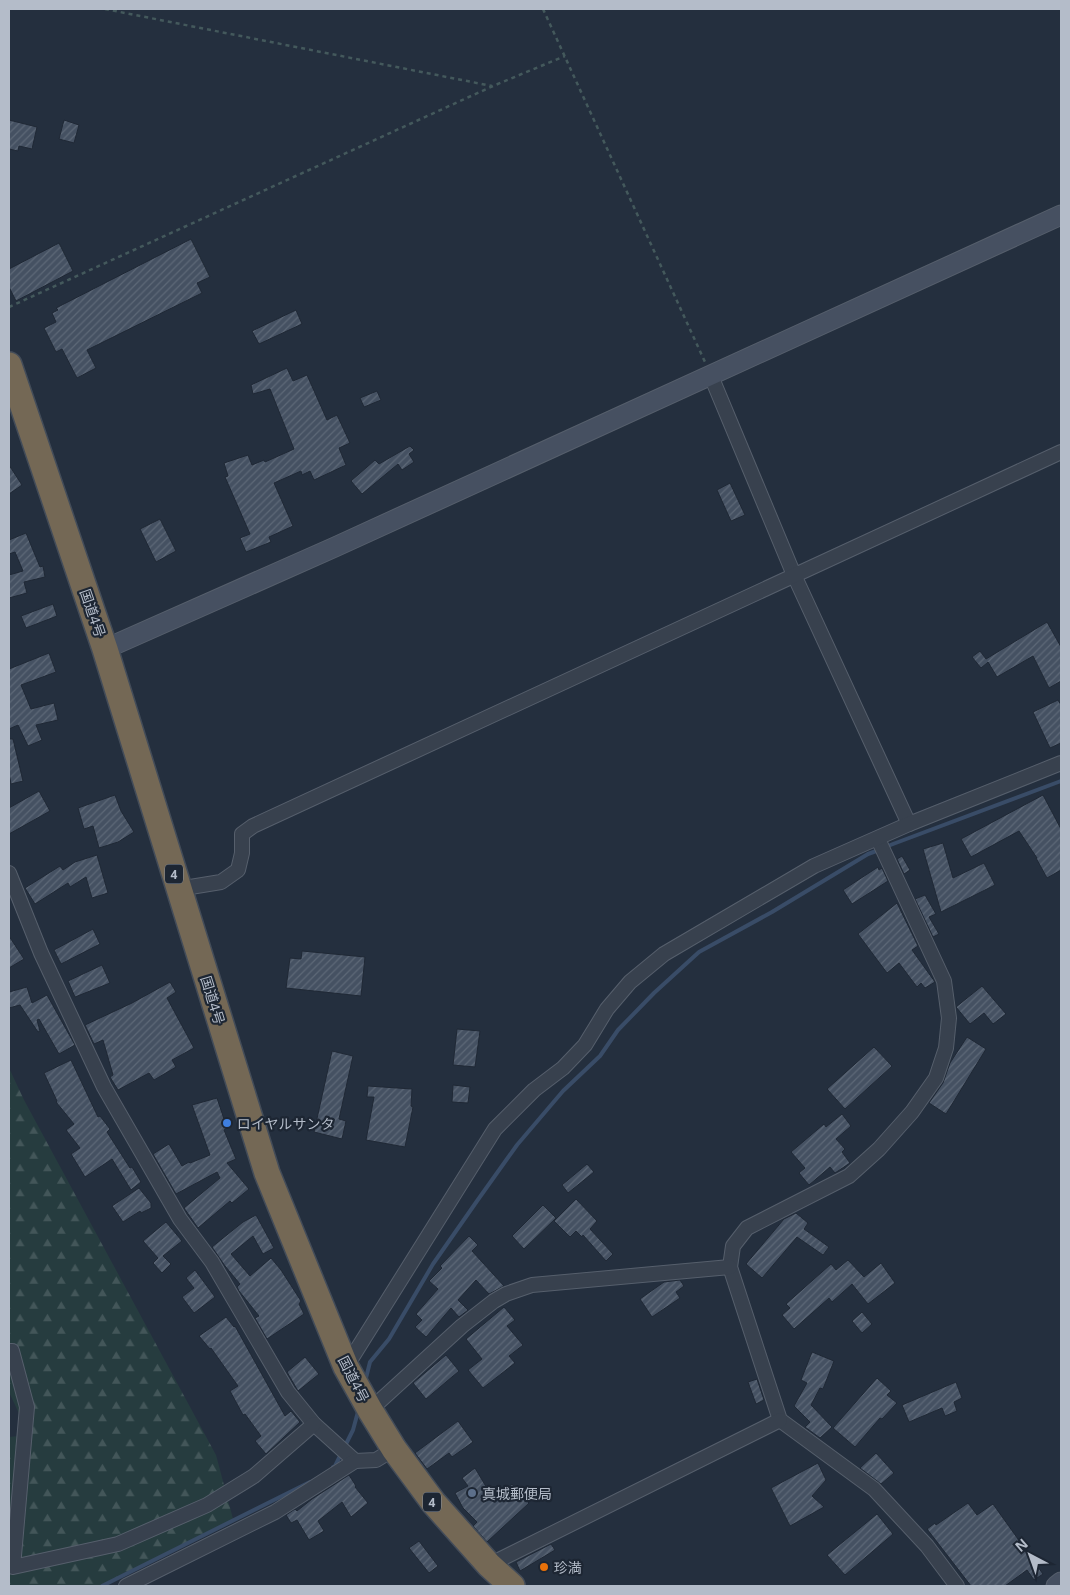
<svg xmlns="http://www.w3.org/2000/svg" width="1070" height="1595" viewBox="0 0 1070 1595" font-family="'Noto Sans','Noto Sans JP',sans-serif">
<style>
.forest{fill:url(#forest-firs)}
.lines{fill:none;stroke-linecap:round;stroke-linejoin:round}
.stream{stroke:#394c67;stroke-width:4}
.building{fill:url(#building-hatch);stroke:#1f2835}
.street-casing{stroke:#565f6c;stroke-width:16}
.secondary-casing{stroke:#565f6c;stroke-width:21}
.highway-casing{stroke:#434c59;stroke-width:28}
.path{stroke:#44595c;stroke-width:2.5;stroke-dasharray:4 4;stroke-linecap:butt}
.street{stroke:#38414e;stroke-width:14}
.secondary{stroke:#465061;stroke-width:19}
.highway{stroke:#746855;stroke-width:25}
.shop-dot{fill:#3f7fe0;stroke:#1d2633;stroke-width:2}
.service-dot{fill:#5c6f8a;stroke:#1d2633;stroke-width:2}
.food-dot{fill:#e8710a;stroke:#1d2633;stroke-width:2}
.labels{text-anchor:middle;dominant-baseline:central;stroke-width:4.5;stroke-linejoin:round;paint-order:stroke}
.shield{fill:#1d2633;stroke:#878f9c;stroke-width:1}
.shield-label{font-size:12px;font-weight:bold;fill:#b4bcc9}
.street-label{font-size:14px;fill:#b4bcc9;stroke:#1d2633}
.poi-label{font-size:14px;fill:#b4bcc9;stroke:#1d2633;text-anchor:start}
</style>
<defs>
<pattern id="forest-firs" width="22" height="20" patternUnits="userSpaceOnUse" patternTransform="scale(1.25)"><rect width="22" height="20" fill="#263c3f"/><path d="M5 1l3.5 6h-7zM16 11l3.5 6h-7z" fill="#435659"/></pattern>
<pattern id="building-hatch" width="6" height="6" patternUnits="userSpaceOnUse" patternTransform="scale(1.25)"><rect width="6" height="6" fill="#455162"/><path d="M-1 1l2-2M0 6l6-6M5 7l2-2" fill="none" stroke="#5d6877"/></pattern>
</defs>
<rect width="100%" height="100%" fill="#242f3e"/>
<path class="forest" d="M9,1068L24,1100L216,1455L233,1519L104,1586H9V1437L29,1435L9,1392Z"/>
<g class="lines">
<g class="stream">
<path d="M885,847L1061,781"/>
<path d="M365,1382L370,1362L389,1339L433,1264L477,1201L517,1145L563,1091L600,1056L618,1030L654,993L699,952L772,912L868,854L879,850"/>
<path d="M333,1467L335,1466L353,1430L359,1408"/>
<path d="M102,1586L310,1482"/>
</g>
</g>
<g class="building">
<path d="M9,120L37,127L32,149L19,146L18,151L9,149Z"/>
<path d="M64,120L79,125L74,143L59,139Z"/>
<path d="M191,239L210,277L197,283L202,293L87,350L96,368L77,378L62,349L56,352L44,328L56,322L52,313L58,310L56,308Z"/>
<path d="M59,243L73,271L16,301L9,287V269Z"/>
<path d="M296,310L302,324L259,344L252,331Z"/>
<path d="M287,368L293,381L307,375L327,420L337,415L350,443L339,448L346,465L314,480L310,471L302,475L301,471L274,483L293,526L269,537L271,542L246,552L240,538L250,534L225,477L228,476L224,463L248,455L252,465L264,460L265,462L294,449L270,389L253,394L251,385Z"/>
<path d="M377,391L381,400L364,407L360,398Z"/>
<path d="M410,446L414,450L409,454L414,462L402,470L398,464L362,494L351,481L375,460L379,464Z"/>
<path d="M9,465L22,485L9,494Z"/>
<path d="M730,483L745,515L731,521L717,490Z"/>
<path d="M160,519L176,551L156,562L140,529Z"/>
<path d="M26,533L40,567L43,566L45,577L24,582L27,593L9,598V575L23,571L15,552L9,554V540Z"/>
<path d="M53,604L57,616L26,628L21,616Z"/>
<path d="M1047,622L1061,647V681L1049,688L1033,656L997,677L988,662L981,668L972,657L980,651L986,659Z"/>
<path d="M49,653L56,672L21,685L31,709L54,703L58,720L36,725L42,740L28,746L18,725L9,729V669Z"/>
<path d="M1058,700L1061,705V743L1050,748L1033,712Z"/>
<path d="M9,739H13L23,781L11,784L9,773Z"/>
<path d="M39,791L50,811L9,834V808Z"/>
<path d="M115,795L121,811L134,832L118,842L99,848L93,826L84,829L78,808Z"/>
<path d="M1043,795L1061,829V870L1047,878L1036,858H1037L1019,831L971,857L961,839Z"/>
<path d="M943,843L953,878L984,863L995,885L941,912L923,849Z"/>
<path d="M97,855L108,893L92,898L86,877L70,887L68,883L35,904L25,888L60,866L63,870L75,862Z"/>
<path d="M902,856L910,870L904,874L897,859Z"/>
<path d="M878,867L879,870L882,868L888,881L852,904L843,890Z"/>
<path d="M925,895L936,914L929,917L939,934L933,937L915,899Z"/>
<path d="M897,903L918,946L912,950L935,982L925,988L921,983L917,987L899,963L887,973L858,934Z"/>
<path d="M93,929L100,944L61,964L54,950Z"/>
<path d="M9,936L24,959L9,968Z"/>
<path d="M302,951L365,957L361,996L286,988L290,958L301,959Z"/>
<path d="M102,965L110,983L75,997L68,981Z"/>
<path d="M170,982L176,992L167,998L194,1048L172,1060L176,1067L154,1080L149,1073L118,1090L110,1077L113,1075L103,1040L94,1044L85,1025L132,1003Z"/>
<path d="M982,986L1006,1014L993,1024L984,1013L970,1024L956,1007Z"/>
<path d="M27,987L32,1003L47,995L75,1045L59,1054L39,1019L37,1020L40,1031L38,1032L20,1005L9,1008V992Z"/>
<path d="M457,1029L480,1031L475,1067L453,1065Z"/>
<path d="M967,1037L986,1049L946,1114L929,1103L943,1083L950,1063Z"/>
<path d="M874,1047L892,1066L845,1109L827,1089Z"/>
<path d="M332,1051L353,1056L339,1119L346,1121L342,1139L314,1132Z"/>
<path d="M71,1060L98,1117L100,1116L110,1129L107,1132L130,1168L132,1167L141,1182L131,1190L112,1159L85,1177L71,1154L80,1148L66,1130L74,1124L56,1102L57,1101L44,1073Z"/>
<path d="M453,1085L470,1087L468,1103L452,1102Z"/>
<path d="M368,1086L412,1089L411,1106L413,1107L405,1147L366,1140L374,1097H367Z"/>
<path d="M217,1098L227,1128L224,1130L236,1159L227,1163L249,1189L232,1203L230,1201L198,1228L184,1208L220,1178L217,1172L176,1194L153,1154L169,1144L182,1166L189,1162L190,1163L210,1155L192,1105Z"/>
<path d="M842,1114L851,1126L836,1139L845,1149L842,1152L850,1163L835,1173L830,1167L809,1185L799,1173L805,1168L791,1152L824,1124L826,1127Z"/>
<path d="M587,1164L594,1172L568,1193L562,1185Z"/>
<path d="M139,1188L151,1203V1208L141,1213L140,1211L123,1222L112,1206Z"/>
<path d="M576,1199L597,1221L590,1229L613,1254L606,1261L583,1235L582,1237L576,1231L570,1237L554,1221Z"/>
<path d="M543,1205L556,1218L524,1249L512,1236Z"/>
<path d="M796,1213L808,1223L804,1229L829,1247L823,1255L797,1237L762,1278L746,1264L784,1219Z"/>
<path d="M256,1215L274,1248L263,1254L253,1236L231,1254L250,1276L271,1258L281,1270L301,1301L299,1304L304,1314L267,1339L255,1318L259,1316L239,1291L237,1287L240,1284L225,1266L212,1247L243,1222Z"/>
<path d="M166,1222L182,1241L163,1256L171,1264L162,1273L153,1263L158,1258L143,1241Z"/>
<path d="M469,1236L478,1245L472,1251L504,1286L489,1294L476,1280L458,1300L468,1310L459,1317L451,1308L426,1337L415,1327L422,1320L416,1314L438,1289L429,1281L442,1268L440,1266Z"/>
<path d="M848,1260L864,1277L881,1263L895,1283L868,1304L852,1284L832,1302L829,1298L794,1329L782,1315L790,1308L786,1304L831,1264L836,1270Z"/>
<path d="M195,1270L215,1297L194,1313L182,1297L194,1288L186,1278Z"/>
<path d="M680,1280L684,1286L676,1292L680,1298L652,1317L640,1299L664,1282Z"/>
<path d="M504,1307L515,1320L507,1326L523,1345L509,1356L515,1363L483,1388L468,1370L482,1359L466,1339Z"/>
<path d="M862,1312L872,1324L862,1333L852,1321Z"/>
<path d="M226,1317L234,1327L235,1326L285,1416L291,1411L300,1422L266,1454L255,1441L261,1436L245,1414L243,1415L230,1391L238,1386L211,1348L210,1349L199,1336Z"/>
<path d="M812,1352L834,1361L823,1389L820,1388L811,1405L832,1427L820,1438L805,1427L810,1422L794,1406L807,1383L801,1380Z"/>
<path d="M446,1355L459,1371L426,1399L413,1383Z"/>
<path d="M305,1357L319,1374L298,1391L287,1372Z"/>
<path d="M877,1378L891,1391L887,1395L897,1403L882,1419L880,1418L855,1447L833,1428Z"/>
<path d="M757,1379L764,1400L756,1404L748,1382Z"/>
<path d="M956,1382L962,1398L954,1402L957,1411L945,1416L942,1408L909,1422L902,1405Z"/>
<path d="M458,1421L473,1442L452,1457L449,1453L427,1469L415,1453Z"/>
<path d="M876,1453L894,1473L881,1484L860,1468Z"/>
<path d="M818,1463L826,1480L812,1496L824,1507L790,1526L771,1488Z"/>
<path d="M475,1468L494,1500L512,1484L529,1503L487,1542L473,1526L477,1522L463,1508L455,1493L468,1486L462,1478Z"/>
<path d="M349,1475L356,1486L355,1487L368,1503L351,1517L342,1502L318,1521L324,1531L309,1540L297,1520L291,1523L286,1515L295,1509L297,1511L312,1499Z"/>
<path d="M968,1503L977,1515L993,1504L1043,1574L1034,1580L1027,1570L1005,1586H971L927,1529L935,1523L936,1525Z"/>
<path d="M877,1514L893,1534L845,1575L827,1555Z"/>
<path d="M419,1541L438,1566L429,1573L409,1548Z"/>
<path d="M551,1544L555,1550L520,1571L516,1562Z"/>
</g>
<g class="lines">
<defs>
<g id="street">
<path d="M711,376L794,575L909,824"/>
<path d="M878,839L944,981L949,1018L946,1048L936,1078L912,1112L879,1149L849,1176L747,1228L733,1246L730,1267L780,1420L874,1489L927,1546L957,1586"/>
<path d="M9,873L41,953L104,1087L180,1219L212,1262L288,1392L314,1424L355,1461"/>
<path d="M178,889L221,882L238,870L242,853V834L253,826L1061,452"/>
<path d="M9,1351H12L27,1407L13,1567L118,1544L207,1505L254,1476L314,1424"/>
<path d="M346,1367L495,1129L534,1090L563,1068L585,1045L607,1009L630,982L664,954L814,866L909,824L1061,763"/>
<path d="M370,1410L462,1326L494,1301L506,1294L532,1285L730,1267"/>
<path d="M489,1565L780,1420"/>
<path d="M126,1586L275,1512L355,1461L376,1460L394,1449"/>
</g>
<g id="secondary">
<path d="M105,649L335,547L1061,215"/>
<path d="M1056,1586L1061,1582"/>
</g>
<path id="highway" d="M9,365L105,649L267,1173L346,1367L370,1410L394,1449L433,1502L489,1565L512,1586"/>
</defs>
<use href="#street" class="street-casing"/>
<use href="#secondary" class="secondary-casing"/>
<use href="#highway" class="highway-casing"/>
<g class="path">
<path d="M105,9L492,86"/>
<path d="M543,9L705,362"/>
<path d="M9,307L493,86L565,56"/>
</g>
<use href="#street" class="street"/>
<use href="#secondary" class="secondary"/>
<use href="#highway" class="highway"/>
</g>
<circle class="shop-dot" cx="227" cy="1123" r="5"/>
<circle class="service-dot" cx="472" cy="1493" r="5"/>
<circle class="food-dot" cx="544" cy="1567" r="5"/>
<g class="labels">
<g class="shield">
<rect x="165" y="864.5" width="18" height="19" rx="4"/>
<rect x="423" y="1492.5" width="18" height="19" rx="4"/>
</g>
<g class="shield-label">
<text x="174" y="874">4</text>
<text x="432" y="1502">4</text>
</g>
<g class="street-label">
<text transform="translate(93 613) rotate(71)">国道4号</text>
<text transform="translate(213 1000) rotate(73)">国道4号</text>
<text transform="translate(354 1379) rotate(63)">国道4号</text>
</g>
<g class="poi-label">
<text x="237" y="1123">ロイヤルサンタ</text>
<text x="482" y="1493">真城郵便局</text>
<text x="554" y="1567">珍満</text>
</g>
</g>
<rect width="1070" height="1595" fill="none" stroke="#b4bcc9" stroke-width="20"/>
<g transform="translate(1030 1555) rotate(319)" stroke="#1d2633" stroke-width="4" paint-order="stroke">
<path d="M0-4L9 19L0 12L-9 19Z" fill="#b4bcc9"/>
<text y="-8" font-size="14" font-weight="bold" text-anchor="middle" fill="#b4bcc9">N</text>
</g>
</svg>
